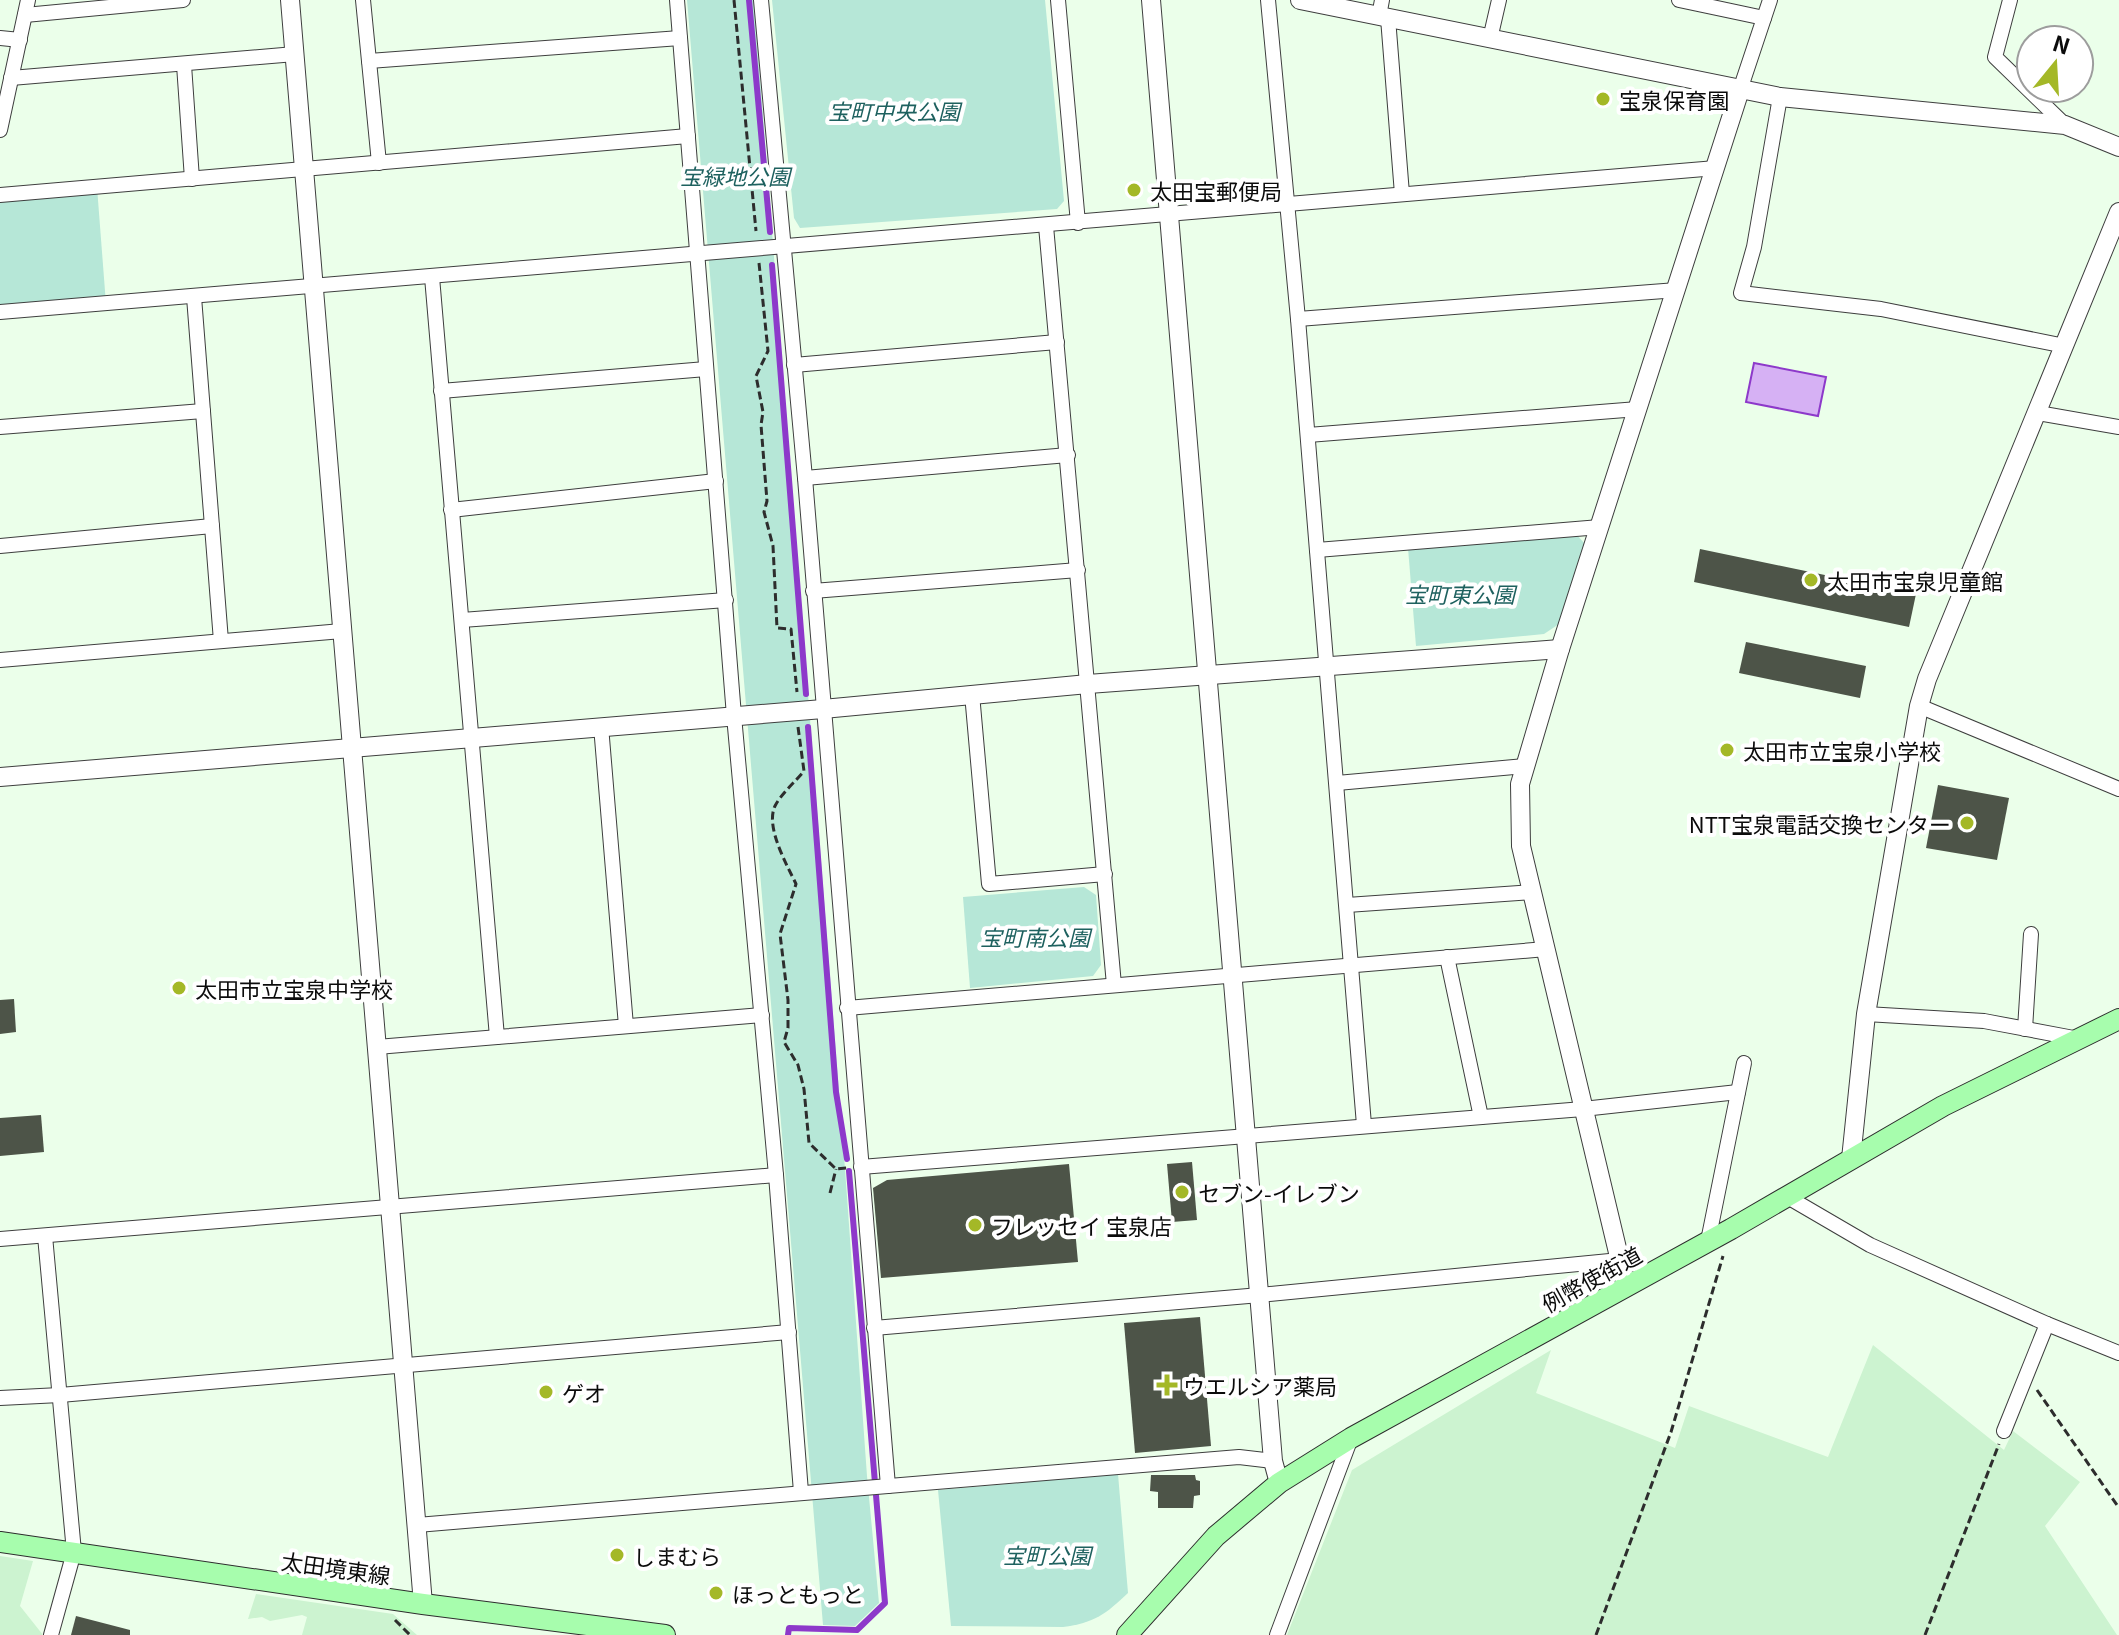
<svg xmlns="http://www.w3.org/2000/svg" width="2119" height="1635" viewBox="0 0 2119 1635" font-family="Georgia,'Noto Sans JP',serif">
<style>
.farmland{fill:#ccf3d0}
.green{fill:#b6e7d7}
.water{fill:#d6b1f4;stroke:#8d39ca;stroke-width:2}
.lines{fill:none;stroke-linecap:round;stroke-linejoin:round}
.stream{stroke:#8d39ca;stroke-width:6}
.building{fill:#4d5448}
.minor-casing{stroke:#3e3e3e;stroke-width:16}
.tertiary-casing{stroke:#3e3e3e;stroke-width:20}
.secondary-casing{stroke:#2d2d2d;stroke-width:22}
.path{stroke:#2d2d2d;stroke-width:3;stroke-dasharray:8 4;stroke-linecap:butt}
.minor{stroke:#fff;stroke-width:14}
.tertiary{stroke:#fff;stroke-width:18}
.secondary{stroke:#a7fdad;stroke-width:20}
.poi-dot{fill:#a4b827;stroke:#fff;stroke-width:3}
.labels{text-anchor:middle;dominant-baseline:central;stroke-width:8;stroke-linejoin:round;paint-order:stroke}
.poi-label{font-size:22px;fill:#0b0b0b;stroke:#fff;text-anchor:start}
.park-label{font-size:22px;font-style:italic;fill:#1e615f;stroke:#fff}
.street-label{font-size:22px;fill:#0b0b0b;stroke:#fff}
</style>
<rect width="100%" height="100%" fill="#ebffea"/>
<g class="farmland">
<path d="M1873,1345L2004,1450L2013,1431L2080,1482L2045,1526L2117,1635H1287L1352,1470L1551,1350L1536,1393L1675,1448L1689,1406L1828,1457Z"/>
<path d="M0,1556L33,1561L20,1606L43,1635H0Z"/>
<path d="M256,1594L393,1614L417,1635H302L307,1617L302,1615L270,1621L262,1617L248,1619Z"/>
</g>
<g class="green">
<path d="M687,0H754L845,1169L867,1476L879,1603L855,1626L823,1625Z"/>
<path d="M772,0H1045L1064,201L1057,209L800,228L794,218Z"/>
<path d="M97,187L106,304L0,312V195Z"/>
<path d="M1576,534L1585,544L1559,624L1544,634L1416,646L1408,548Z"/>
<path d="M1084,887L1096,895L1101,965L1093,976L970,988L963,897Z"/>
<path d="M1118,1474L1128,1593C1106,1614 1094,1623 1063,1627L951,1626L938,1490Z"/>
</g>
<path class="water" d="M1754,363L1826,377L1818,416L1746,402Z"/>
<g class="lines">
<g class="stream">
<path d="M749,0L770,232"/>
<path d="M772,265L806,694"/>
<path d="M808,727L836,1092L847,1159"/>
<path d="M788,1635L789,1628L857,1630L885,1603L849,1171"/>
</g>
</g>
<g class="building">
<path d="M1700,549L1916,594L1909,627L1694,582Z"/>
<path d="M1746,642L1866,666L1860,698L1739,673Z"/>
<path d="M1938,785L2009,798L1997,860L1926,848Z"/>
<path d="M14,999L16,1032L0,1034V1000Z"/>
<path d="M41,1115L44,1152L0,1156V1118Z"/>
<path d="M1192,1162L1197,1220L1172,1222L1167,1164Z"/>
<path d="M1069,1164L1078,1262L881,1278L873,1188L887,1180Z"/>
<path d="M1200,1317L1211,1446L1135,1453L1124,1323Z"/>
<path d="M1151,1475H1195L1196,1480L1200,1481V1495L1194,1496L1193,1508H1158V1492L1150,1491Z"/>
<path d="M76,1616L130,1630V1635H71Z"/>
</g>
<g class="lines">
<defs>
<g id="minor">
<path d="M363,0L379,163"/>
<path d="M677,0L734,716L776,1175L801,1492"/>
<path d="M761,0L805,478L888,1486"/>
<path d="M1058,0L1078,223"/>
<path d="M1268,0L1298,319L1364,1125"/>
<path d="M1679,0L1764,18"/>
<path d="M2010,0L1995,57L2065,125"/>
<path d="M25,15L183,0"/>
<path d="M1379,16L1382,0"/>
<path d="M1388,18L1402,194"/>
<path d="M0,38L20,40"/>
<path d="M1490,39L1499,0"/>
<path d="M369,61L680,38"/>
<path d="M184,65L192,179"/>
<path d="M11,78L295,54"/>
<path d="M1740,90L1770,0"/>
<path d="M1780,97L1754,247L1741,293L1881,309L2065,346"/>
<path d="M0,130L28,0"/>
<path d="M0,195L688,136"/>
<path d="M1046,226L1114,985"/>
<path d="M432,277L497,1037"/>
<path d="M194,297L221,641"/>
<path d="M0,312L1716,168"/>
<path d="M1298,319L1677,290"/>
<path d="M794,365L1057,342"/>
<path d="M441,391L706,369"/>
<path d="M2038,413L2119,427"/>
<path d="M0,427L203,411"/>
<path d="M1308,435L1638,409"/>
<path d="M805,478L1068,455"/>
<path d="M451,510L716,481"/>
<path d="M0,546L212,526"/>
<path d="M1317,550L1600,527"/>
<path d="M813,591L1078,570"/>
<path d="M462,620L726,600"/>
<path d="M0,660L342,631"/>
<path d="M972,694L989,884L1105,874"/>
<path d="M1919,706L2119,789"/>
<path d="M601,726L626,1026"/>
<path d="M1337,783L1525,766"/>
<path d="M1347,905L1532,892"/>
<path d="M1447,957L1481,1117"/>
<path d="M847,1008L1546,949"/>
<path d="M1866,1014L1984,1021L2079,1039"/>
<path d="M2025,1029L2031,934"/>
<path d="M377,1047L762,1015"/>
<path d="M861,1167L1583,1109L1738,1092"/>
<path d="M1786,1196L1870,1245L2047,1324L2119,1353"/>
<path d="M45,1236L74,1552L51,1635"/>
<path d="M0,1239L776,1175"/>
<path d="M1708,1241L1744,1063"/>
<path d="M874,1328L1260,1295L1620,1260"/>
<path d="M0,1398L60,1395L789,1332"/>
<path d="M2004,1431L2047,1324"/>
<path d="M417,1525L1239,1457L1273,1461"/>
<path d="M1277,1635L1351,1438"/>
</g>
<g id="tertiary">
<path d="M290,0L423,1604"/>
<path d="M1151,0L1273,1461L1279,1483"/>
<path d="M1300,0L1780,97L2065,125L2119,147"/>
<path d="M0,777L823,709L1088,684L1560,649"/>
<path d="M1851,1159L1866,1014L1919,706L1927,679L2119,212"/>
<path d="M1626,1286L1521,846L1520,784L1560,649L1740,90"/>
</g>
<g id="secondary">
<path d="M0,1542L423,1604L665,1635"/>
<path d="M1127,1635L1216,1536L1279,1483L1351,1438L1731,1229L1943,1106L2119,1019"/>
</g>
</defs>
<use href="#minor" class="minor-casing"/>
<use href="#tertiary" class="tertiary-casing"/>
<use href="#secondary" class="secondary-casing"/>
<g class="path">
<path d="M734,0L756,231"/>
<path d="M759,263L768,351L756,376L763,412L761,425L767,501L764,512L773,546L777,628L791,629L797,692"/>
<path d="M798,727L804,771C795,782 781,794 775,806C765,827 787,865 796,884L780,934L788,1000V1028L784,1042L798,1065L804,1089L809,1143L836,1169L847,1168"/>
<path d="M830,1193L836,1169"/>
<path d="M2037,1390L2119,1508"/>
<path d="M395,1620L410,1635"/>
<path d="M1596,1635L1671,1432L1723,1256"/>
<path d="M1925,1635L1999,1444"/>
</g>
<use href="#minor" class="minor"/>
<use href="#tertiary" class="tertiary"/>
<use href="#secondary" class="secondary"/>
</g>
<g class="poi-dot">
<circle cx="1603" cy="99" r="8"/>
<circle cx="1134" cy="190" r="8"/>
<circle cx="1811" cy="580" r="8"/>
<circle cx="1727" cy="750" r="8"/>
<circle cx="1967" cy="823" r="8"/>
<circle cx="179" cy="988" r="8"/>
<circle cx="1182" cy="1192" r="8"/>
<circle cx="975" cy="1225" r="8"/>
<path d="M1163 1373h8v8h8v8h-8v8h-8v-8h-8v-8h8z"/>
<circle cx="546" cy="1392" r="8"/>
<circle cx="617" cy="1555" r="8"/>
<circle cx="716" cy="1593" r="8"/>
</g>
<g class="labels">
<g class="poi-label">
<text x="1619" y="99">宝泉保育園</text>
<text x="1150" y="190">太田宝郵便局</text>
<text x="1827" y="580">太田市宝泉児童館</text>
<text x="1743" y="750">太田市立宝泉小学校</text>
<text x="1951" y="823" text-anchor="end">NTT宝泉電話交換センター</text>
<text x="195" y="988">太田市立宝泉中学校</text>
<text x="1198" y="1192">セブン-イレブン</text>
<text x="991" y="1225">フレッセイ 宝泉店</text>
<text x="1183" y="1385">ウエルシア薬局</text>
<text x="562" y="1392">ゲオ</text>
<text x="633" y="1555">しまむら</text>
<text x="732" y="1593">ほっともっと</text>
</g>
<g class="park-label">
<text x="894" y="110">宝町中央公園</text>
<text x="735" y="175">宝緑地公園</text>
<text x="1460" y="593">宝町東公園</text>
<text x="1035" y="936">宝町南公園</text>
<text x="1047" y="1554">宝町公園</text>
</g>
<g class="street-label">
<text transform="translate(1591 1278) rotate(-29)">例幣使街道</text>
<text transform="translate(336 1567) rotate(8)">太田境東線</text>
</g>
</g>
<g transform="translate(2055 64) rotate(18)"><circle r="38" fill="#ffffff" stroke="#9d9d9d" stroke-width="2"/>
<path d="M0-6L14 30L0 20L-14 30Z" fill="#a4b827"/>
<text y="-12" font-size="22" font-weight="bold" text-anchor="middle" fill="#0b0b0b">N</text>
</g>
</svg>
